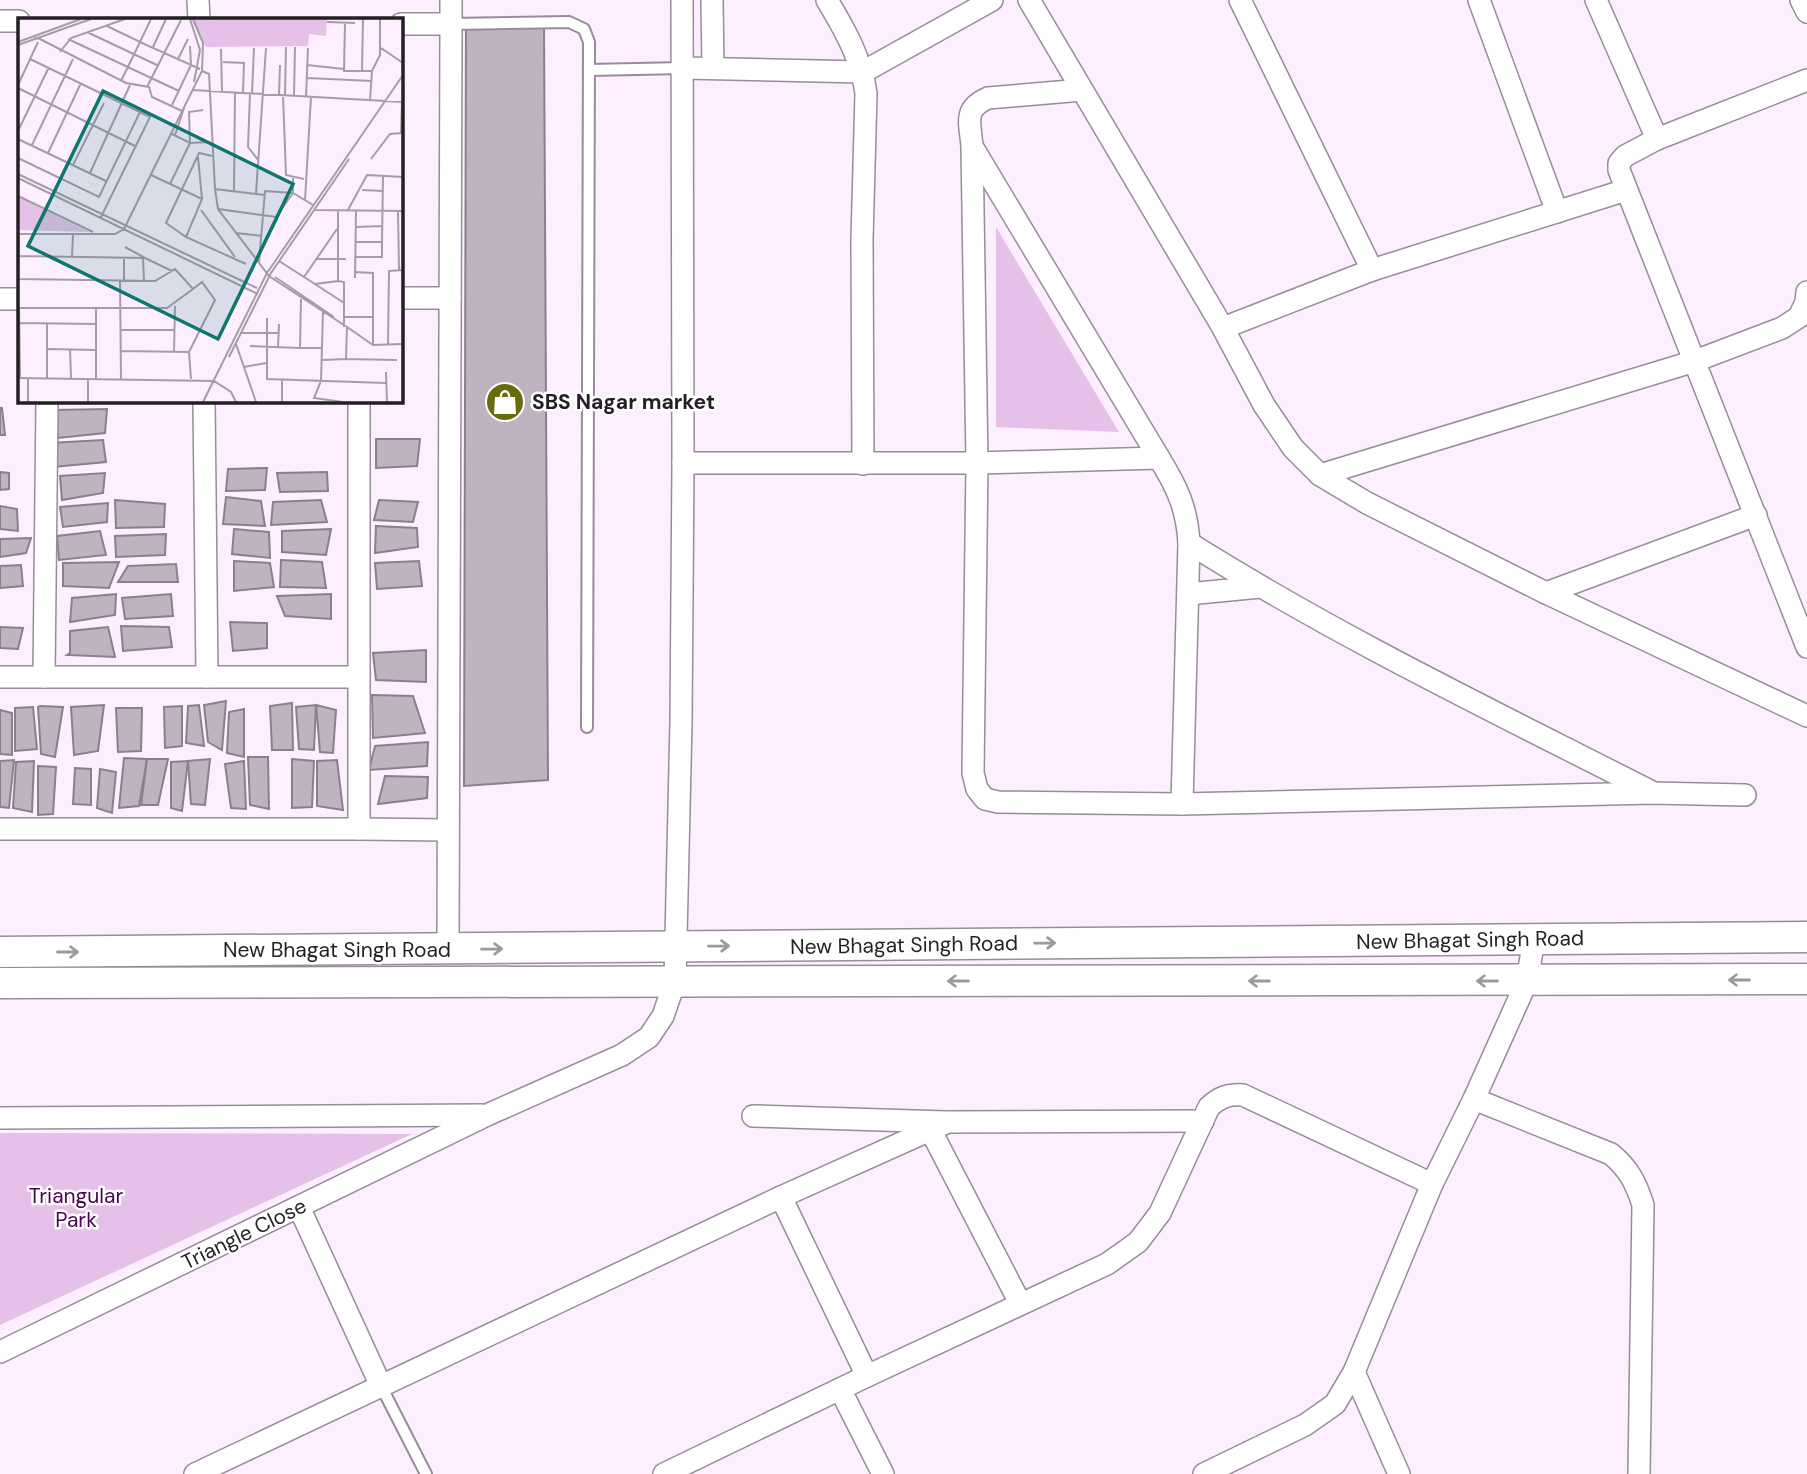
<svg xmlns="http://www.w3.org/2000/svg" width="1807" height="1474" viewBox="0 0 1807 1474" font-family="'DM Sans',sans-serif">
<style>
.green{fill:#e5c1ea}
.building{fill:#bfb2c1;stroke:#8b7f8d;stroke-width:2}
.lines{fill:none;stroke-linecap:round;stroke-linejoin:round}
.lane-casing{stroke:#998c9a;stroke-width:14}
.street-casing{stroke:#998c9a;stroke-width:24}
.secondary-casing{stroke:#998c9a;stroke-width:33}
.lane{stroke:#fff;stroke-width:10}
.street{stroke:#fff;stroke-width:21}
.secondary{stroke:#fff;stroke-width:30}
.oneway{stroke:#9c9a9c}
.labels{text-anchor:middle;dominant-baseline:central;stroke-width:5;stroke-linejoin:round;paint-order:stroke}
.poi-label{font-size:21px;font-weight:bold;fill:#231f24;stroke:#fff;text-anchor:start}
.street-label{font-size:21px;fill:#231f24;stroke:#fff}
.park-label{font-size:21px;fill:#4b0156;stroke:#fff}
.inset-road{fill:none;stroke:#a69ca7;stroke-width:2}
.view{fill:#0f766e;fill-opacity:0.15;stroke:#0f766e;stroke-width:3.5}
.inset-edge{fill:none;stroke:#231f24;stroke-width:3.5}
</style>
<rect width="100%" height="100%" fill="#fdefff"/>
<g class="green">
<path d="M996,227L1119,432L996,427Z"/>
<path d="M0,1133L412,1134L0,1325Z"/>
</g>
<g class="building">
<path d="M466,24L544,25L548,780L464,786Z"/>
<path d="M0,408H2L5,435H0Z"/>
<path d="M107,409L105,433L58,438L54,410Z"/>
<path d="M376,439H420L417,466L376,468Z"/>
<path d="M103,440L106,462L53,467L50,443Z"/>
<path d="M267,468L265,490L226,491L228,469Z"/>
<path d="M0,472L9,473V489L0,490Z"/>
<path d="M327,472L328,491L280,492L277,473Z"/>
<path d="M105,473L103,493L62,500L60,476Z"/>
<path d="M226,497L261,501L265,526L223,524Z"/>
<path d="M115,500L165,504L164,527L116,528Z"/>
<path d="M321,500L327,522L271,525L273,502Z"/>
<path d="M379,500L418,502L413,522L374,520Z"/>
<path d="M108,503L107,522L63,527L60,507Z"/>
<path d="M0,506L17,509L18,531L0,529Z"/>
<path d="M376,526L417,528L418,547L375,553Z"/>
<path d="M234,529L269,532L270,558L232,554Z"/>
<path d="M331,529L326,555L282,552V531Z"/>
<path d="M100,531L106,555L59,560L57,536Z"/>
<path d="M166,534L165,555L116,557L115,536Z"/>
<path d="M31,538L26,553L0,557V539Z"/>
<path d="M281,560L322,562L326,588L280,587Z"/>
<path d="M234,561L270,563L274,587L234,591Z"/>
<path d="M419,561L422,586L377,589L375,563Z"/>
<path d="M119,562L109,588L63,586V563Z"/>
<path d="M176,564L178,582H118L128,566Z"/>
<path d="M21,565L23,586L0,588V566Z"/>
<path d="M116,594L115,615L70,622L72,598Z"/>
<path d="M171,594L173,616L125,619L122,598Z"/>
<path d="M331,594V619L285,616L277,596Z"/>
<path d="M230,622L267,623V648L233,651Z"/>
<path d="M121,626L169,627L172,647L123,651Z"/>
<path d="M0,627L23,628L18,649L0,648Z"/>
<path d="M108,627L115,657L67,655L70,653V631Z"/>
<path d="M426,650V682L376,680L373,653Z"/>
<path d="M372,695L413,696L425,733L373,738Z"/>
<path d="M226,701L222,750L208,742L204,705Z"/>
<path d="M292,703L293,750H272L270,706Z"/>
<path d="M104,705L98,751L74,755L71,707Z"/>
<path d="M199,705L204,746L186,743L188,706Z"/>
<path d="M316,705L336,710L333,753L320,752Z"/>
<path d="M316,705L314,750L299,749L296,707Z"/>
<path d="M40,706L63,707L55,757L41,754L38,707Z"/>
<path d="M182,706V746L165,748L164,707Z"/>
<path d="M33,707L37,749L15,751V708Z"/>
<path d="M116,708H142L141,751L118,752Z"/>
<path d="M244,709V757L227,753L229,712Z"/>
<path d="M0,710L12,713V755L0,754Z"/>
<path d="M428,742L427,766L369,770L375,746Z"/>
<path d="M248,757H268L269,809L250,805Z"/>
<path d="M124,758L147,759L139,806L119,808Z"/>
<path d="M147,759H168L158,805H141Z"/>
<path d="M210,759L205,805L191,804L188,761Z"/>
<path d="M292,759L314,761L312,807L292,808Z"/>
<path d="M14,760L9,808L0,807V761Z"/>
<path d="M337,760L343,810L317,806V761Z"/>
<path d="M34,761L32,812L13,808L16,762Z"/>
<path d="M188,761L182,811L171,808V762Z"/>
<path d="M244,761L246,809L231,808L225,764Z"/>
<path d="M38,766L56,767L53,814L38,815Z"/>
<path d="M75,768L91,769V805L73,804Z"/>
<path d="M100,769L116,772L112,813L97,808Z"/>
<path d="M385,776L428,777L427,798L378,804Z"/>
</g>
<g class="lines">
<defs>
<g id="lane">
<path d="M451,24L569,22L584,29L589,42L587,727"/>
<path d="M589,70L684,68"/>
<path d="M381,1386L426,1474"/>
</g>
<g id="street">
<path d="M198,0L199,19"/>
<path d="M451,0V24"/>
<path d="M712,0L713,68"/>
<path d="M827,0C845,30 861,58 866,93L862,239L863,464"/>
<path d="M1029,0L1223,328L1372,270L1626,190"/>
<path d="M1240,0L1372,270"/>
<path d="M1479,0L1557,212"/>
<path d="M1596,0L1657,139"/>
<path d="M1801,0L1807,12"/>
<path d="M0,21H19"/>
<path d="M401,24H451L448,949"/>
<path d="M684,68L863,72L992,0"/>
<path d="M1807,80L1657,139L1625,156L1619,163V170L1807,647"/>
<path d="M1082,90L988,98C963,109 970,122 972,146L977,463L973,773L977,789L985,799L998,802L1182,804"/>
<path d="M973,148L1159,458"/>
<path d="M401,298H450"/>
<path d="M0,299H19"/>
<path d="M1223,328L1264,405L1293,448L1320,475L1367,503L1546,593L1807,716"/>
<path d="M204,401L207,677"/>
<path d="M683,463H977L1159,458C1177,487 1187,508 1189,543L1182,804L1652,793L1745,795"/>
<path d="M1320,475L1695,361L1782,328L1799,317L1806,302L1807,292"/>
<path d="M1189,543C1337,636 1495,712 1650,791"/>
<path d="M1546,593L1756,515"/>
<path d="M1188,594L1260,587"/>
<path d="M0,677H358"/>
<path d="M44,677L47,401"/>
<path d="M0,829H359V401"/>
<path d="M359,829L447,830"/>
<path d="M1474,1099L1527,981L1534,939"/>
<path d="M753,1116L946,1122"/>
<path d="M0,1118L482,1115"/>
<path d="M931,1131L1020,1303"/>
<path d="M781,1197L867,1376"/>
<path d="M299,1207L381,1386"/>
<path d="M0,1352L487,1115L622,1055L649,1037L663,1016L675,981L681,722L683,463L682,0"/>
<path d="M1354,1372L1399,1474"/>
<path d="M840,1389L883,1474"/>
<path d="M195,1474L781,1197L948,1122L1203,1121"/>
<path d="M664,1474L867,1376L1107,1264L1138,1242L1160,1213L1209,1107C1220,1097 1228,1094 1243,1095L1432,1184L1474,1099L1611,1154C1629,1169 1636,1183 1643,1205L1639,1474"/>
<path d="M1204,1474L1305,1425L1335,1404L1354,1372L1432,1184"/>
</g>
<g id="secondary">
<path d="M0,952L1807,937"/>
<path d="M0,983L1807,979"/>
</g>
</defs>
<use href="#lane" class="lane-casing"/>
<use href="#street" class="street-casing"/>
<use href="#secondary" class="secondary-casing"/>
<use href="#lane" class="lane"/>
<use href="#street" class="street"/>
<use href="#secondary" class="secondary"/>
</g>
<defs><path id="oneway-shaft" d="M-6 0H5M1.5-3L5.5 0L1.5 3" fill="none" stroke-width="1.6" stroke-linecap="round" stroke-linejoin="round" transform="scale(1.75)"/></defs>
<g class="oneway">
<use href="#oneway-shaft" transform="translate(1045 943) rotate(-1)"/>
<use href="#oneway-shaft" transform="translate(719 946) rotate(-1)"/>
<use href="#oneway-shaft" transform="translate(492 949) rotate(-1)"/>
<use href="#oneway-shaft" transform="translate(68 952)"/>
<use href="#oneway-shaft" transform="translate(1739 980) rotate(180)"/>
<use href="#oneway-shaft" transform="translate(958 981) rotate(180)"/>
<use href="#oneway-shaft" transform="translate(1259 981) rotate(180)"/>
<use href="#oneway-shaft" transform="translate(1487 981) rotate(180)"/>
</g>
<defs>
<symbol id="shop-disc" viewBox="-11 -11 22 22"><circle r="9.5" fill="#676b0b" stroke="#fff"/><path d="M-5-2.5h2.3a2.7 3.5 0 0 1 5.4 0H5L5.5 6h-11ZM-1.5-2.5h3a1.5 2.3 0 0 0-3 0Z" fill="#fff"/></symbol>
</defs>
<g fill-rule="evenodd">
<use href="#shop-disc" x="483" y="380" width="44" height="44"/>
</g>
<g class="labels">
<g class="poi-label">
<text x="532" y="402">SBS Nagar market</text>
</g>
<g class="street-label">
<text transform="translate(1470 940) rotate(-1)">New Bhagat Singh Road</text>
<text transform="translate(904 945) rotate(-1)">New Bhagat Singh Road</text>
<text x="337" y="950">New Bhagat Singh Road</text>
<text transform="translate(244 1234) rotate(-26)">Triangle Close</text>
</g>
<g class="park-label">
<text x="76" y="1196">Triangular<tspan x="76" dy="24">Park</tspan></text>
</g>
</g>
<g transform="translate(18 18)">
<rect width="385" height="385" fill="#fdefff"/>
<path d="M173,1H309L308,18L291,16L290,28L188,29ZM0,179L71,214L0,212Z" fill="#e5c1ea"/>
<path class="inset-road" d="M172,1L182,32L176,64M309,4L337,5M327,5L326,53H354M89,8L122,24L133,1M69,14L141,48M16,18L108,65L131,69L134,79L164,93M50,21L161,73M0,24L63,1M0,27L73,1M135,29L148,1M363,30L385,45M203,31L204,74M42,34L53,20L107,1M12,41L132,99L83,199M160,41L170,21M205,44L226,45L225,75M289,47L326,51M184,53L191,56L197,171L247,177M344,53L345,1M289,60L354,63M103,63L122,24L182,51M0,67L20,24M129,69L163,2M0,70L117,128M174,72L385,84M234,75L236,30M232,76L230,129L241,143M261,77L262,47M265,77L268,157L286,161M267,77L268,29M276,78L277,29M288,79L290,30M352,82L354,53L362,37V1M154,87L173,47L172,28M0,113L31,49M154,116L172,125L191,124M157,117L166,90M0,121L88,163M14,127L55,41M30,135L63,65M180,139L184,181M0,140L81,179L122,94M353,141L372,116L383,115L384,84M55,147L86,85M72,155L112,67M0,156L239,270M133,157L184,181L168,219L228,246M0,160L240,276M152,166L172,125L171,94L185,92M197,171L200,191L251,258L332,311M216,172L217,75M344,172L365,173M238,175L248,30M0,178L75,214M287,182L293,79M200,191L258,199L275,175V160M183,192L217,239M297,192L385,193M330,192L349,157L385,159M380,193L381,252M338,209L364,208M218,215L244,218M0,216H97L106,211L184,53L185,25L175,1M168,219L148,205L181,135L194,138M337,224H364L365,158M107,229L127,240M1,238L127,240L154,253M54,239L55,216M337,239H364V224M125,240L126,263M299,241H328M261,243L297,266L320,263V192M241,245L247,173L275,175L295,187M337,254L355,255V327M257,259L316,299M286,259L319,211M337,260L338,193M0,261L137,263L157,251L175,271L184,264L197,282L171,334L173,361M0,261L1,216M102,263L103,361M106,263V239M320,263L326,264V285M297,266L326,285V309M0,290H149L175,271M1,290L2,359M305,293L303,363L296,380L325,384M326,299H355M249,300V361L368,365M1,305L78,306M332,311L355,327L385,326M103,312H156M223,315H261M218,326L238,384M370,327L371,253L385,252M232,328L282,330L283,281M260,329L261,306M282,330H304M30,331L78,332M52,331L53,360M103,333L171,334M156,334L157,288M211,339L253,255L331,141M328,341L379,342M304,342L328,341L329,309M226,349L248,345M368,354L369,384M0,360L196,363L213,374L218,384M10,360V384M29,360V305M78,360V290M70,384V360M185,384L249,255L385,57M264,384V362"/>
<path class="view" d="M85,73L275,166L200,321L10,228Z"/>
<rect width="385" height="385" class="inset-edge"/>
</g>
</svg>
